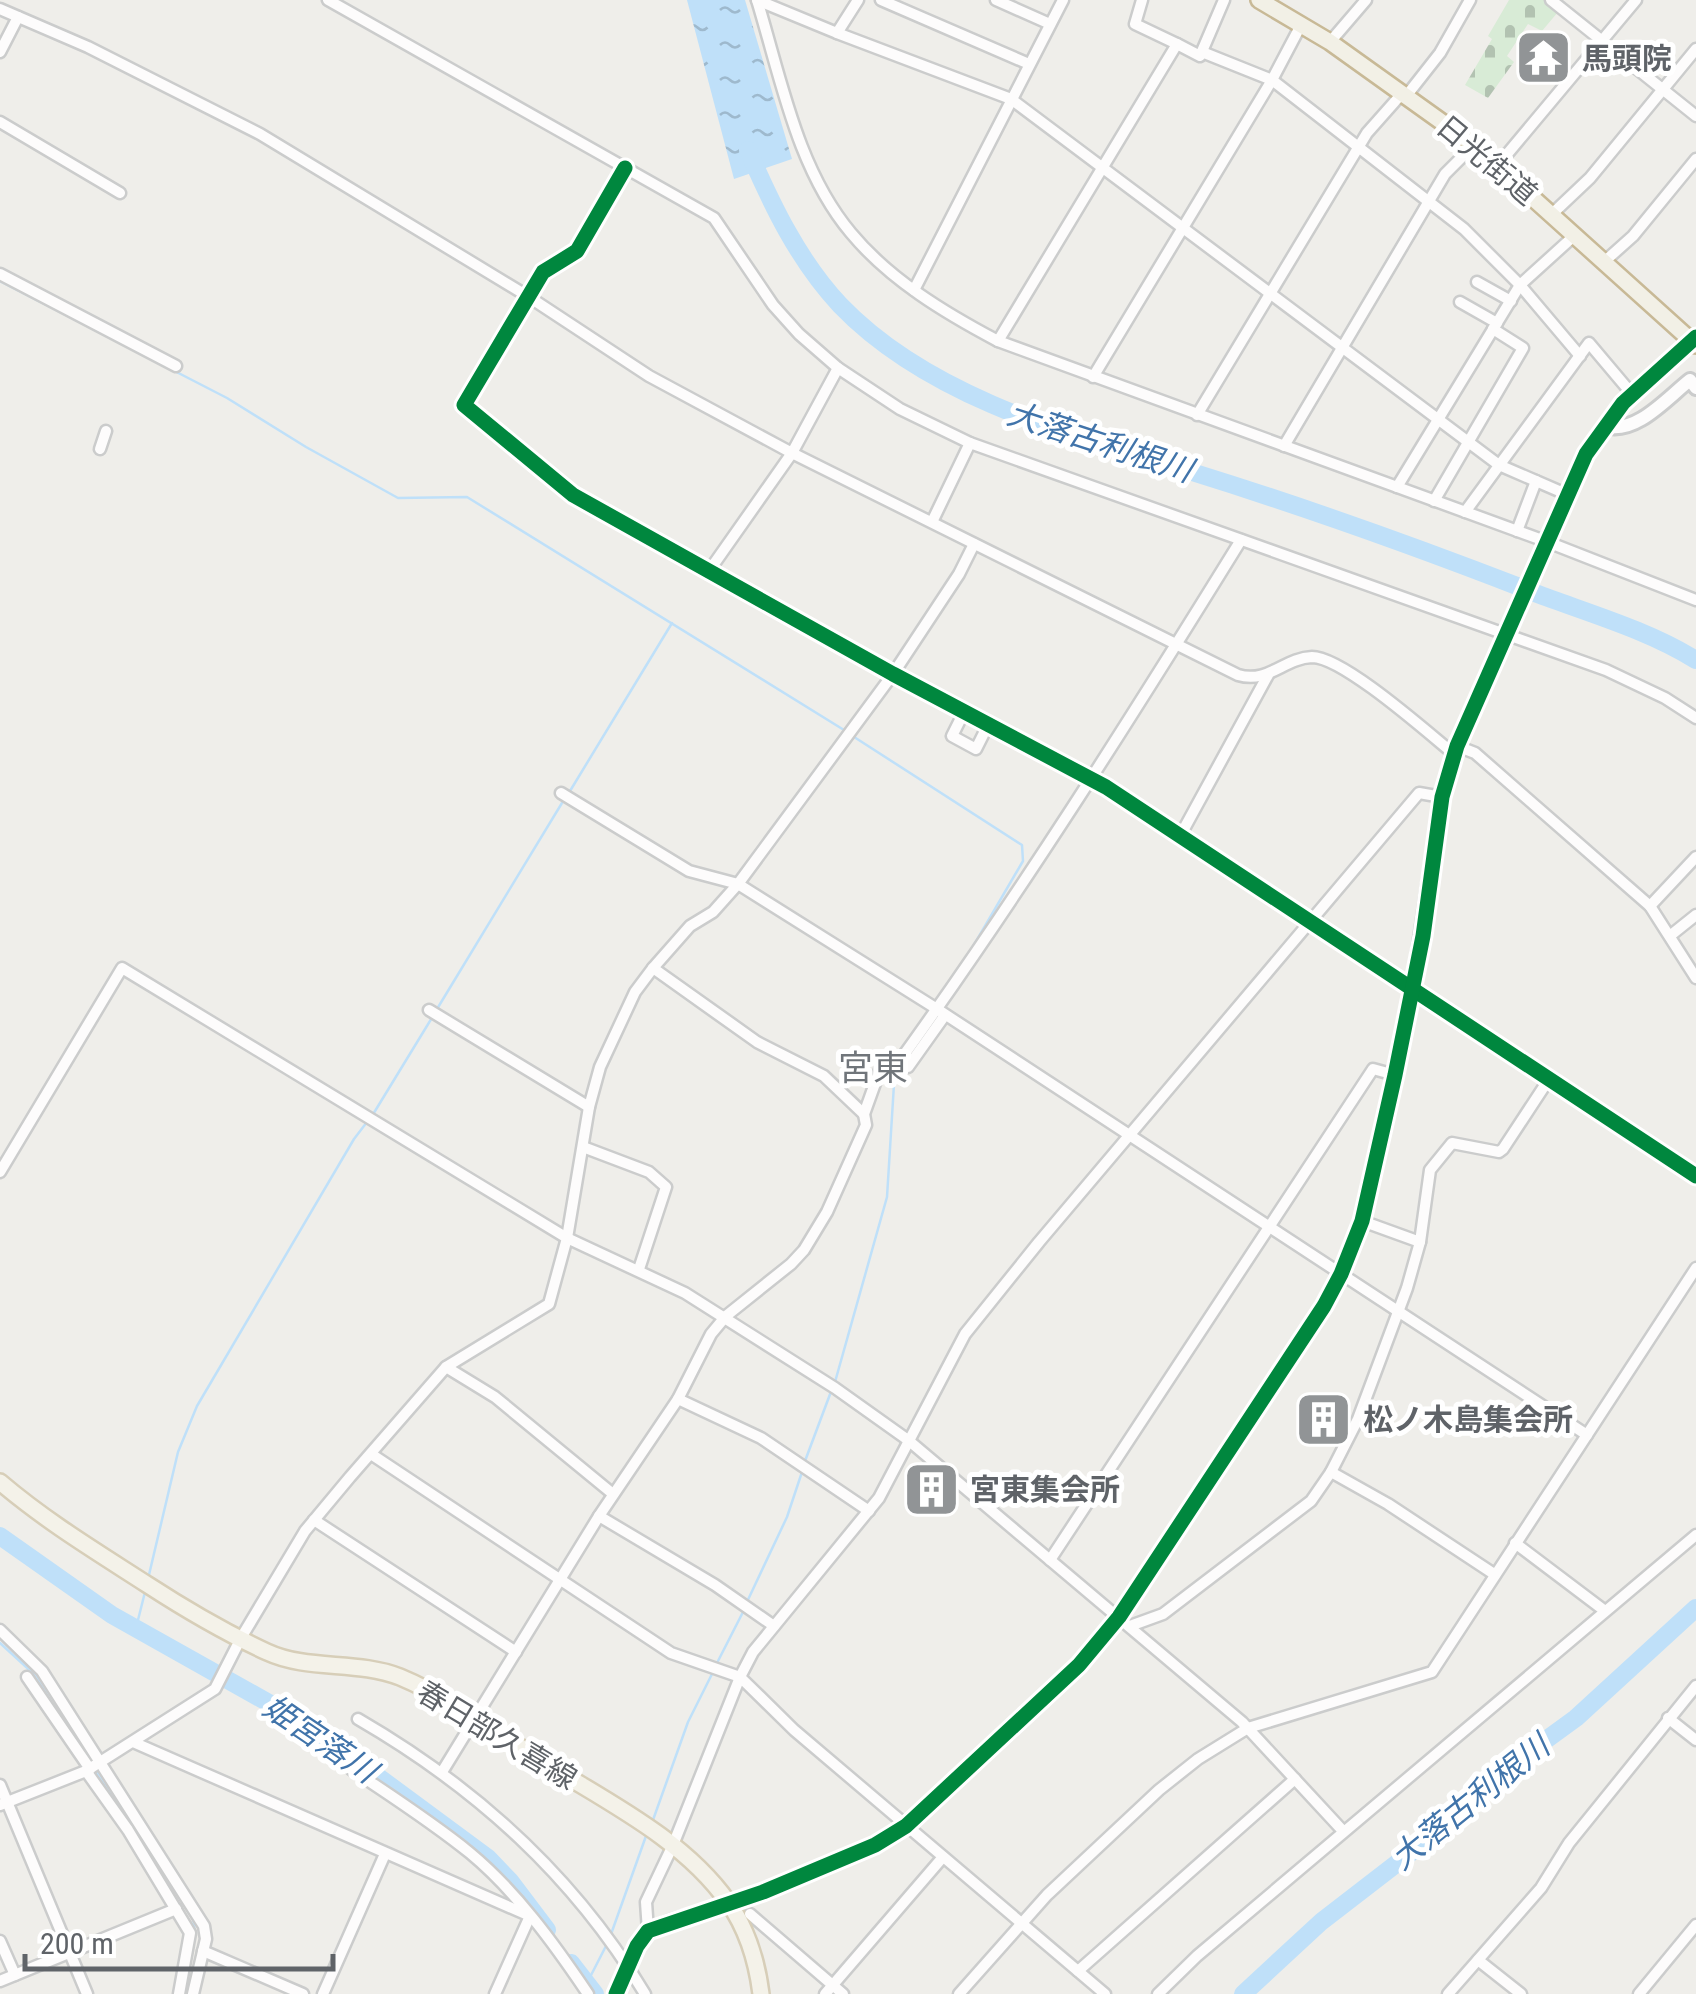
<svg xmlns="http://www.w3.org/2000/svg" width="1696" height="1994" viewBox="0 0 1696 1994" font-family="'Roboto Condensed','Noto Sans JP',sans-serif">
<style>
.cemetery{fill:url(#cemetery-stones)}
.water{fill:url(#water-ripples)}
.lines{fill:none;stroke-linecap:round;stroke-linejoin:round}
.stream{stroke:#bfe0f9;stroke-width:2.5}
.river{stroke:#bfe0f9;stroke-width:18}
.minor-casing{stroke:#cbcccc;stroke-width:15}
.tertiary-casing{stroke:#cbcccc;stroke-width:18}
.primary-casing{stroke:#d7ceb8;stroke-width:20}
.trunk-casing{stroke:#c8b996;stroke-width:20}
.minor{stroke:#fdfcfc;stroke-width:10}
.tertiary{stroke:#fdfcfc;stroke-width:12}
.primary{stroke:#f4f2e9;stroke-width:15}
.trunk{stroke:#f2f0e6;stroke-width:15}
.cycleway-casing{stroke:#fff;stroke-width:21}
.cycleway{stroke:#00873e;stroke-width:15}
.labels{text-anchor:middle;dominant-baseline:central;stroke-width:10;stroke-linejoin:round;paint-order:stroke}
.poi-label{font-size:30px;font-weight:bold;fill:#5f6368;stroke:#fff;text-anchor:start}
.street-label{font-size:30px;fill:#5f6368;stroke:#fff}
.water-label{font-size:32px;font-style:italic;fill:#4174aa;stroke:#fff}
.quarter-label{font-size:35px;fill:#70757a;stroke:#fff}
</style>
<defs>
<pattern id="cemetery-stones" width="16" height="16" patternUnits="userSpaceOnUse" patternTransform="scale(2.5)"><rect width="16" height="16" fill="#d8ebd6"/><path d="M2 7V4a2 2 0 0 1 4 0v3zM10 15v-3a2 2 0 0 1 4 0v3z" fill="#b2c2b1"/></pattern>
<pattern id="water-ripples" width="26" height="14" patternUnits="userSpaceOnUse" patternTransform="scale(2.5)"><rect width="26" height="14" fill="#bfe0f9"/><path d="M2 4q2-2 4 0t4 0M15 11q2-2 4 0t4 0" fill="none" stroke="#9eb9cd"/></pattern>
</defs>
<rect width="100%" height="100%" fill="#efeeea"/>
<path class="cemetery" d="M1509,0H1544L1558,12L1542,31L1528,24L1507,56L1514,62L1488,98L1465,85L1492,39L1488,36Z"/>
<path class="water" d="M687,0H745L792,159L734,179Z"/>
<g class="lines">
<g class="stream">
<path d="M0,281L227,398L306,447L398,498L467,497L844,730"/>
<path d="M851,735L1022,845L1023,861L971,950"/>
<path d="M570,791L672,623"/>
<path d="M437,1009L565,798"/>
<path d="M372,1116L433,1016"/>
<path d="M835,1382L887,1197L894,1084L902,1069"/>
<path d="M805,1461L832,1389"/>
<path d="M148,1579L178,1452L197,1406L354,1139L367,1122"/>
<path d="M746,1604L787,1517L803,1469"/>
<path d="M136,1628L145,1592"/>
<path d="M0,1643L36,1676L61,1719"/>
<path d="M717,1663L743,1612"/>
<path d="M96,1771L151,1851"/>
<path d="M653,1820L688,1722L714,1670"/>
<path d="M193,1917L195,1934"/>
<path d="M610,1937L646,1836"/>
<path d="M587,1983L607,1944"/>
</g>
<g class="river">
<path d="M748,150C772,205 798,260 840,305C929,398 1073,436 1192,472C1308,508 1422,549 1535,593C1588,613 1648,630 1696,660"/>
<path d="M0,1536L112,1615L308,1725L488,1858L510,1881L547,1930"/>
<path d="M571,1963L595,1994"/>
<path d="M1243,1994L1322,1921L1414,1850L1503,1771L1576,1718L1696,1608"/>
</g>
<defs>
<g id="minor">
<path d="M328,0L714,218L773,305L799,334L838,368L900,409L970,443L1606,670L1665,698L1696,718"/>
<path d="M757,0C781,78 797,169 851,233C890,280 945,313 998,341L1545,541L1696,600"/>
<path d="M757,0L837,33"/>
<path d="M858,0L837,33L1011,99L1499,465L1566,494"/>
<path d="M881,0L1029,64"/>
<path d="M996,0L1050,24"/>
<path d="M1142,0L1135,24L1177,44"/>
<path d="M1551,0L1696,116"/>
<path d="M0,9L88,47L260,134L529,297L649,376L792,453L1238,675C1268,684 1284,658 1312,657C1343,657 1427,732 1454,754"/>
<path d="M1330,42L1366,0"/>
<path d="M0,52L18,17"/>
<path d="M1202,52L1272,80L1464,229L1520,285L1580,356"/>
<path d="M0,122L120,193"/>
<path d="M1498,165L1636,0"/>
<path d="M625,168L577,251L543,272L464,405L573,495L893,674L1106,787L1696,1176"/>
<path d="M1552,214L1590,178L1696,49"/>
<path d="M1605,261L1633,236L1696,159"/>
<path d="M0,274L176,366"/>
<path d="M1477,282L1511,301"/>
<path d="M914,290L1063,0"/>
<path d="M1460,302L1497,323"/>
<path d="M998,341L1177,44L1200,56L1224,0"/>
<path d="M1093,377L1272,80L1301,25"/>
<path d="M1197,415L1367,133L1398,98L1407,95L1440,53L1470,0"/>
<path d="M1284,446L1445,174L1474,145"/>
<path d="M100,449L106,431"/>
<path d="M1397,487L1520,285L1575,235"/>
<path d="M1434,501L1523,348L1493,329"/>
<path d="M1465,512L1589,343L1632,394"/>
<path d="M932,522L970,443"/>
<path d="M1517,531L1536,481"/>
<path d="M709,571L792,453L838,368"/>
<path d="M964,712L952,736L976,749L988,725"/>
<path d="M1457,746L1475,753L1650,906L1696,978"/>
<path d="M561,793L689,871L738,884L937,1009L1587,1435"/>
<path d="M1179,838L1268,675"/>
<path d="M1650,906L1696,857"/>
<path d="M1671,935L1696,915"/>
<path d="M653,968L757,1042L824,1076L864,1114"/>
<path d="M429,1010L589,1107"/>
<path d="M896,1066C1018,897 1131,718 1241,540"/>
<path d="M583,1147L649,1172L666,1187L639,1269"/>
<path d="M0,1172L122,968L567,1238L685,1293L835,1388L908,1440L1242,1722L1343,1831"/>
<path d="M1362,1221L1420,1242"/>
<path d="M446,1367L495,1397L613,1494"/>
<path d="M678,1399L761,1438L869,1511"/>
<path d="M371,1454L671,1653L740,1677L794,1730L1105,1994"/>
<path d="M1331,1472L1388,1504L1494,1574"/>
<path d="M599,1516L715,1585L774,1626"/>
<path d="M314,1520L516,1652"/>
<path d="M1515,1543L1605,1611"/>
<path d="M1050,1560L1373,1069L1395,1075"/>
<path d="M1130,1626L1163,1614L1311,1501L1331,1472L1358,1419L1407,1288L1420,1242L1430,1170L1452,1143L1499,1152L1503,1149L1549,1079"/>
<path d="M0,1630L42,1671L204,1926L206,1939L193,1994"/>
<path d="M27,1677L90,1769"/>
<path d="M1668,1718L1696,1740"/>
<path d="M358,1719C477,1788 574,1876 645,1994"/>
<path d="M133,1742L530,1916L495,1994"/>
<path d="M351,1769C391,1796 432,1822 470,1853C516,1891 555,1945 588,1994"/>
<path d="M86,1771L128,1830L190,1933L179,1994"/>
<path d="M442,1772L599,1516L678,1399L711,1334L726,1316L791,1264L804,1250L827,1212L866,1125L864,1114L882,1064L908,1067L945,1015"/>
<path d="M0,1785L87,1994"/>
<path d="M0,1805L86,1771L215,1689L241,1638L305,1531L350,1477L446,1367L549,1304L567,1238L589,1107L600,1067L635,992L653,968L690,926L713,912L738,884L893,674L959,574L974,544"/>
<path d="M750,1914L843,1994"/>
<path d="M648,1931L646,1902L673,1845L740,1677L753,1652L879,1498L965,1334L1039,1242L1419,793L1442,797"/>
<path d="M0,1941L15,1975"/>
<path d="M203,1951L303,1994"/>
<path d="M1478,1960L1521,1994"/>
<path d="M1078,1971L1295,1779"/>
<path d="M0,1981L176,1909"/>
<path d="M323,1994L385,1854"/>
<path d="M616,1994C624,1975 631,1944 648,1931C669,1916 706,1912 731,1905"/>
<path d="M825,1994L943,1857"/>
<path d="M959,1994L1047,1895L1159,1790L1198,1759L1248,1728L1432,1672L1696,1268"/>
<path d="M1158,1994L1197,1956L1696,1535"/>
<path d="M1448,1994L1541,1888L1569,1843L1696,1686"/>
<path d="M1639,1994L1696,1925"/>
</g>
<g id="tertiary">
<path d="M1605,426C1636,435 1667,398 1690,380L1696,388"/>
<path d="M731,1905L875,1845L906,1826L1079,1665L1119,1617L1324,1306L1341,1274L1362,1221L1413,989L1442,797L1457,746L1586,454L1623,403L1696,338"/>
</g>
<path id="primary" d="M0,1482C47,1522 97,1552 148,1585C188,1611 224,1632 267,1652C308,1671 357,1660 400,1677C448,1697 493,1730 537,1758C603,1800 682,1837 728,1902C747,1929 757,1962 761,1994"/>
<path id="trunk" d="M1259,0L1330,42L1474,145L1696,345"/>
</defs>
<use href="#minor" class="minor-casing"/>
<use href="#tertiary" class="tertiary-casing"/>
<use href="#primary" class="primary-casing"/>
<use href="#trunk" class="trunk-casing"/>
<use href="#minor" class="minor"/>
<use href="#tertiary" class="tertiary"/>
<use href="#primary" class="primary"/>
<use href="#trunk" class="trunk"/>
<defs>
<g id="cycleway">
<path d="M625,168L577,251L543,272L464,405L573,495L893,674L1106,787L1696,1176"/>
<path d="M616,1994L637,1946L648,1931L763,1892L875,1845L906,1826L1079,1665L1119,1617L1324,1306L1341,1274L1362,1221L1395,1075L1423,936L1442,797L1457,746L1586,454L1623,403L1696,337"/>
</g>
</defs>
<use href="#cycleway" class="cycleway-casing"/>
<use href="#cycleway" class="cycleway"/>
</g>
<defs>
<symbol id="temple-square" viewBox="-11 -11 22 22"><rect x="-9" y="-9" width="18" height="18" rx="4" fill="#919496" stroke="#fff"/><path d="M0-6L5-2H3V0L6.5 2.5H4V6H1.5V3h-3V6H-4V2.5H-6.5L-3 0V-2H-5Z" fill="#fff"/></symbol>
<symbol id="building-square" viewBox="-11 -11 22 22"><rect x="-9" y="-9" width="18" height="18" rx="4" fill="#919496" stroke="#fff"/><path d="M-4-6H4V6H1V3H-1V6H-4ZM-2.5-4.3h1.7v1.8h-1.7ZM.8-4.3h1.7v1.8H.8ZM-2.5-1h1.7V.8h-1.7ZM.8-1h1.7V.8H.8Z" fill="#fff"/></symbol>
</defs>
<g fill-rule="evenodd">
<use href="#temple-square" x="1512" y="26" width="63" height="63"/>
<use href="#building-square" x="1292" y="1388" width="63" height="63"/>
<use href="#building-square" x="900" y="1458" width="63" height="63"/>
</g>
<g class="labels">
<g class="poi-label">
<text x="1582" y="58">馬頭院</text>
<text x="1363" y="1419">松ノ木島集会所</text>
<text x="970" y="1489">宮東集会所</text>
</g>
<g class="street-label">
<text transform="translate(1487 160) rotate(40)">日光街道</text>
<text transform="translate(497 1735) rotate(31)">春日部久喜線</text>
</g>
<g class="water-label">
<text transform="translate(1100 442) rotate(18)">大落古利根川</text>
<text transform="translate(320 1739) rotate(34)">姫宮落川</text>
<text transform="translate(1470 1802) rotate(-39)">大落古利根川</text>
</g>
<g class="quarter-label">
<text x="873" y="1068">宮東</text>
</g>
</g>
<path d="M25 1954v15h308v-15" fill="none" stroke="#5f6368" stroke-width="5"/>
<text x="40" y="1954" font-size="30" fill="#5f6368" stroke="#ffffff" stroke-width="8" paint-order="stroke">200 m</text>
</svg>
